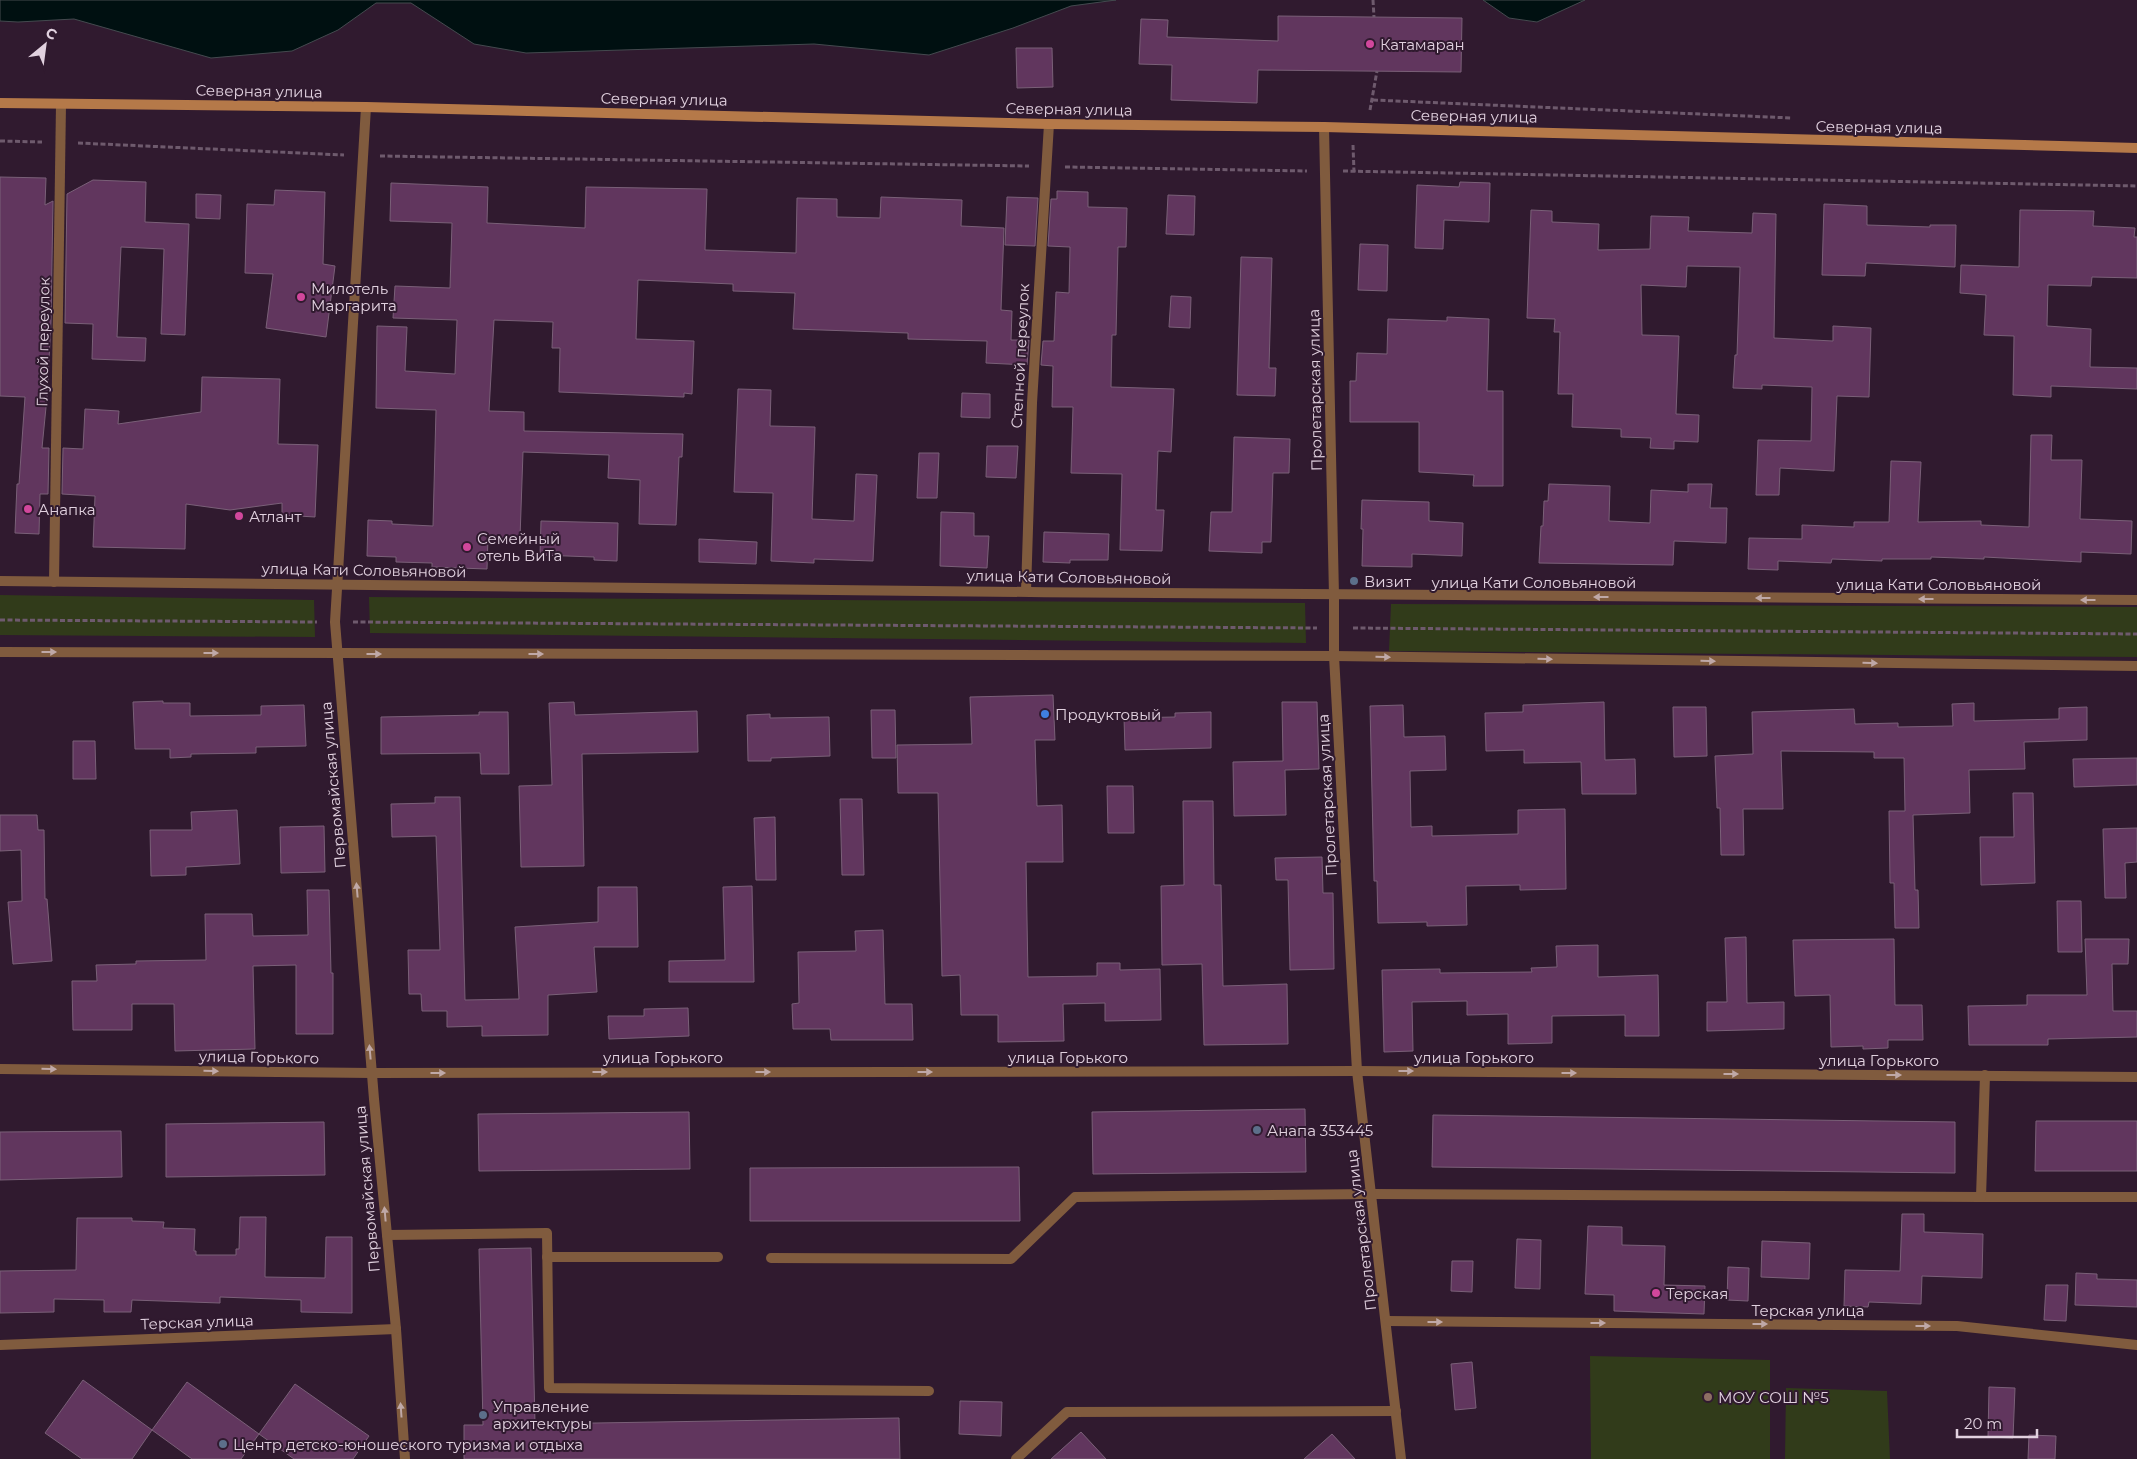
<svg xmlns="http://www.w3.org/2000/svg" width="2137" height="1459" viewBox="0 0 2137 1459" font-family="Montserrat,sans-serif">
<style>
.green{fill:#313b1a}
.water{fill:#001011;stroke:#444a4f}
.building{fill:#61365e;stroke:#7a6078}
.lines{fill:none;stroke-linecap:round;stroke-linejoin:round}
.path{stroke:#6e5a6d;stroke-width:3;stroke-dasharray:5 2.5;stroke-linecap:butt}
.lane{stroke:#805b3e;stroke-width:10}
.street{stroke:#805b3e;stroke-width:10}
.secondary{stroke:#b57949;stroke-width:10}
.oneway{fill:#bfa8a7}
.hotel-dot{fill:#d1479c;stroke:#301a2f;stroke-width:2}
.service-dot{fill:#5c6f8a;stroke:#301a2f;stroke-width:2}
.shop-dot{fill:#3f7fe0;stroke:#301a2f;stroke-width:2}
.education-dot{fill:#8d6e63;stroke:#301a2f;stroke-width:2}
.labels{text-anchor:middle;dominant-baseline:central;stroke-width:4;stroke-linejoin:round;paint-order:stroke}
.poi-label{font-size:15px;fill:#e1d1df;stroke:#301a2f;text-anchor:start}
.street-label{font-size:15px;fill:#e1d1df;stroke:#301a2f}
</style>
<rect width="100%" height="100%" fill="#301a2f"/>
<g class="green">
<path d="M0,595L314,600L315,637L0,635Z"/>
<path d="M369,597L1305,603L1306,643L370,633Z"/>
<path d="M1391,604L2137,607V657L1389,651Z"/>
<path d="M1590,1356L1770,1360V1459H1591Z"/>
<path d="M1786,1388L1887,1391L1890,1459H1785Z"/>
</g>
<g class="water">
<path d="M0,0H1116L1071,6L1013,28L929,55L814,44L526,53L474,44L411,3H376L338,30L292,51L211,58L74,19L18,22L0,21Z"/>
<path d="M1483,0H1585L1537,22L1509,18Z"/>
</g>
<g class="building">
<path d="M1278,16L1462,18L1461,72L1258,70L1257,103L1171,100L1172,65L1139,64L1141,19L1168,20L1167,37L1278,41Z"/>
<path d="M1016,48H1052L1053,87L1017,88Z"/>
<path d="M0,177L46,178L45,205L53,201L51,322L47,397L42,448H49L48,494H40L39,534L15,533L17,484H19L25,397L0,396Z"/>
<path d="M93,180L146,182L145,222L189,224L185,335L161,334L164,249L121,247L117,337L146,338L145,361L92,359L93,324L65,323L67,194Z"/>
<path d="M1460,182L1490,183L1489,222L1444,220L1443,249L1415,248L1417,185L1459,187Z"/>
<path d="M391,183L488,187L487,223L585,228L586,187L707,189L705,250L796,253L797,198L837,199V217L880,218L881,197L962,200L961,226L1004,228L1001,310L1012,311L1011,340H1029L1027,365L986,363L987,341L908,339V333L793,329L795,293L733,291V284L638,280L636,339L694,341L692,394L684,393V397L559,392L560,348H552L553,322L494,320L489,411L524,412V431L683,434L682,457H679L676,525L639,524L640,480L608,478L609,455L523,452L520,538L488,537L487,569L432,567V563L396,562V557L367,556L368,520L392,521V524L433,526L436,410L376,408L377,326L407,327L405,371L455,374L457,320L393,318L395,286L450,288L452,223L390,221Z"/>
<path d="M275,190L325,192L323,264L335,266L326,337L266,328L273,274L245,273L247,204L274,205Z"/>
<path d="M1057,191L1088,192V207L1127,208L1126,247H1118L1116,335H1112L1111,387L1174,389L1171,452L1158,451L1156,510H1164L1162,551L1120,550L1122,474L1071,473L1073,407H1052L1053,366L1041,365L1043,341H1054L1056,292L1069,293L1070,247L1048,246L1051,199H1057Z"/>
<path d="M196,194L221,195L220,219L196,218Z"/>
<path d="M1168,195L1195,196L1194,235L1166,234Z"/>
<path d="M1007,197L1038,198L1035,246L1005,245Z"/>
<path d="M1824,204L1867,206V225L1930,227V225H1956L1955,267L1866,263L1865,276L1822,275Z"/>
<path d="M1531,210L1552,211V222L1599,224L1598,250L1650,249L1651,216L1689,217L1688,231L1752,233L1753,213L1776,214L1774,338L1833,341V326L1871,328L1869,397L1837,396L1834,471L1780,468L1779,495H1756L1758,440L1811,441L1812,387L1762,385V389L1733,388L1735,355H1737L1740,267L1687,266L1686,287L1641,285L1642,335L1679,336L1676,414L1699,415L1698,442L1674,441V449L1650,448L1651,438L1621,437V429L1572,427L1573,394H1558L1560,332H1554L1555,319L1527,318Z"/>
<path d="M2020,210L2094,211L2093,226L2135,228L2134,237H2137V278L2092,277L2091,286L2048,285L2047,326L2091,329L2090,367L2137,368V389L2051,386V397L2013,395L2014,336L1984,335L1986,295L1960,293L1961,265L2019,267Z"/>
<path d="M1360,244L1388,245L1387,291L1358,290Z"/>
<path d="M1241,257L1272,258L1269,368H1276L1275,396L1237,395Z"/>
<path d="M1171,296L1191,297L1190,328L1169,327Z"/>
<path d="M1447,317L1489,319L1487,391H1503V486H1473L1474,475L1419,472V422H1350V381H1356L1357,353L1387,354L1388,319L1447,321Z"/>
<path d="M202,377L280,379L278,444L318,445L315,517L282,515V503L230,510L186,504L185,549L93,547L95,496L62,494L63,448L83,449L85,409L119,411L118,424L201,412Z"/>
<path d="M738,389L771,390L770,426L815,427L812,519L854,521L856,474L877,475L873,561L814,559V563L771,561L773,493L734,492Z"/>
<path d="M962,393L990,394V418L961,417Z"/>
<path d="M2031,435H2052L2051,460H2082L2080,519L2132,521L2131,554L2081,552V562L1984,557V559L1931,557V559H1882V561L1832,559L1831,563L1778,561V570L1748,569L1749,538L1802,539V525L1854,527V522H1889L1891,461L1921,462L1918,522L1981,521V525L2029,527Z"/>
<path d="M1234,437L1290,439L1289,473H1273L1271,542H1262V553L1209,551L1211,512H1232Z"/>
<path d="M987,446H1018L1016,478L986,477Z"/>
<path d="M919,453H939L937,498H917Z"/>
<path d="M1549,484L1610,486L1609,521L1650,523L1651,490L1688,492V484H1712L1710,508H1727L1726,543L1674,541L1673,565L1539,563L1541,526H1543L1544,501H1548Z"/>
<path d="M1362,500L1429,502V521L1463,523L1462,556L1412,554V567L1362,566L1363,529H1361Z"/>
<path d="M941,512L974,513V536H989L987,568L940,566Z"/>
<path d="M541,521L618,523L617,561L594,560V557L540,555Z"/>
<path d="M1044,532L1109,534L1108,560H1070V563L1043,562Z"/>
<path d="M699,539L757,542L756,564L699,562Z"/>
<path d="M1053,695L1055,740H1035L1037,806L1062,805L1063,862H1026L1028,977L1097,976V963H1120V970L1160,969L1161,1020L1105,1021V1003L1063,1004L1064,1041L998,1042V1015H961L960,975L942,976L938,793H898L897,745L972,744L970,697Z"/>
<path d="M163,701V703H190V716L261,715V706L304,705L306,746L256,747V753L191,754V757L170,758V749H135L133,702Z"/>
<path d="M574,702L575,715L697,711L698,752L582,754L584,866L521,867L519,786L552,785L549,703Z"/>
<path d="M1282,702H1317L1319,769L1285,770L1286,815L1234,816L1233,762L1283,761Z"/>
<path d="M1604,702L1605,760L1635,759L1636,794H1582L1581,762L1524,763V750L1486,751L1485,713L1523,712V705Z"/>
<path d="M1974,703V721L2059,719V708L2087,707V740L2024,742L2025,769L1969,770L1970,813L1913,815L1915,890H1918L1919,928H1895L1894,883H1890L1889,811H1905L1904,758H1874V752L1781,751L1783,809H1743L1744,855H1721L1720,808H1717L1715,756L1753,754L1752,712L1854,709L1855,724L1898,723V727L1953,726L1952,704Z"/>
<path d="M1403,705L1404,737L1445,736L1446,770L1410,771L1411,827L1432,826V836L1518,834V810L1565,809L1566,889L1520,890V885L1466,886L1467,925L1427,926V922L1378,923L1377,881H1374L1370,706Z"/>
<path d="M1673,707H1706L1707,756L1674,757Z"/>
<path d="M871,710H895L896,758H872Z"/>
<path d="M479,712H508L509,774H481L480,753L381,754V717L479,715Z"/>
<path d="M1211,712V748L1125,750L1124,718L1175,717V713Z"/>
<path d="M770,714V718L829,717L830,756L771,758V761H748L747,715Z"/>
<path d="M73,741H95L96,779H73Z"/>
<path d="M2137,758V785L2074,787L2073,759Z"/>
<path d="M1107,786H1133L1134,833H1108Z"/>
<path d="M2013,793H2033L2035,883L1981,885L1980,837H2014Z"/>
<path d="M435,797H460L465,1000L519,999L515,927L598,922V887H637L638,947H594L597,992L548,995V1035L482,1036V1026L447,1027V1011H422L421,994H409L408,950H440L436,836L392,837L391,804L435,803Z"/>
<path d="M840,799H862L864,875H842Z"/>
<path d="M1183,801H1213L1214,885H1221L1223,986L1287,984L1288,1044L1204,1045L1202,964L1162,965L1161,886L1184,885Z"/>
<path d="M237,810L240,864L186,867V875L151,876L150,830H192L191,812Z"/>
<path d="M0,815H37L38,830H44L45,899H47L52,961L13,964L8,902L22,901L21,850L0,851Z"/>
<path d="M775,817L776,880H756L754,818Z"/>
<path d="M324,826L325,872L281,873L280,827Z"/>
<path d="M2137,828V862L2125,863L2126,898H2105L2103,829Z"/>
<path d="M1322,857L1323,893H1333L1334,969L1290,970L1288,880H1276L1275,858Z"/>
<path d="M752,886L754,982H669V961L725,960L723,887Z"/>
<path d="M307,890H329L331,973H333V1034H296V965L253,966L255,1049L175,1051L174,1004H132V1030H73L72,981H97L96,965L136,964V961L206,960L205,914H252L253,936L308,935Z"/>
<path d="M2057,901H2081L2082,952H2058Z"/>
<path d="M883,930L885,1004H912L913,1040H831L830,1029H793L792,1004L799,1003L798,952L856,951L855,931Z"/>
<path d="M1746,937L1747,1003L1784,1002V1029L1707,1031V1002H1727L1725,938Z"/>
<path d="M1894,939L1895,1005H1922L1923,1040H1888V1048L1863,1049V1046L1831,1047L1830,995L1795,996L1793,940Z"/>
<path d="M2085,939H2129L2128,964H2112L2113,1011H2137V1037L2048,1039V1045H1969L1968,1006L2027,1005V995H2087Z"/>
<path d="M1598,945V977L1658,975L1659,1036H1625V1015L1552,1016V1043L1508,1044V1014L1467,1015V1001L1412,1002L1413,1051L1384,1052L1382,970L1440,969V973L1532,972L1531,968L1557,967L1556,946Z"/>
<path d="M688,1008L689,1036L609,1039L608,1016H644V1009Z"/>
<path d="M1305,1109L1306,1172L1093,1174L1092,1112Z"/>
<path d="M689,1112L690,1169L479,1171L478,1114Z"/>
<path d="M1433,1115L1955,1122V1173L1432,1167Z"/>
<path d="M2036,1121H2137V1171H2035Z"/>
<path d="M324,1122L325,1175L166,1177V1124Z"/>
<path d="M121,1131L122,1177L0,1180V1132Z"/>
<path d="M1019,1167L1020,1221H750V1168Z"/>
<path d="M1902,1214H1924V1232L1983,1234L1982,1278L1922,1276L1921,1304L1869,1302L1868,1307L1844,1306L1845,1270L1900,1271Z"/>
<path d="M240,1217H266L265,1277L325,1278L326,1237H352V1313L301,1312V1300L220,1297V1303L132,1300L131,1312H104V1300L54,1299V1312L0,1313V1271L76,1270L77,1218H132V1221L164,1222L163,1228L195,1229L194,1251H196V1255H236V1249H239Z"/>
<path d="M1588,1226L1622,1227V1245L1665,1246L1664,1285L1705,1286L1704,1314L1614,1311V1295L1585,1294Z"/>
<path d="M1517,1239L1541,1240L1540,1289L1515,1288Z"/>
<path d="M1762,1241L1810,1243L1809,1279L1761,1277Z"/>
<path d="M531,1248L535,1424L899,1418L900,1459H464V1425H483L479,1249Z"/>
<path d="M1452,1261H1473L1472,1292L1451,1291Z"/>
<path d="M1728,1267L1749,1268L1748,1301L1727,1300Z"/>
<path d="M2076,1273L2097,1274V1279L2137,1280V1307L2075,1305Z"/>
<path d="M2046,1285H2068L2066,1321L2044,1320Z"/>
<path d="M1472,1362L1476,1408L1455,1410L1451,1364Z"/>
<path d="M83,1380L152,1430L132,1459H82L45,1433Z"/>
<path d="M187,1382L259,1434L241,1459H192L152,1430Z"/>
<path d="M295,1384L369,1436L353,1459H294L259,1434Z"/>
<path d="M1989,1387L2015,1388L2013,1438L1988,1437Z"/>
<path d="M960,1401L1002,1402L1001,1436L959,1434Z"/>
<path d="M1081,1432L1106,1459H1051Z"/>
<path d="M1332,1434L1355,1459H1304Z"/>
<path d="M2029,1435L2056,1436L2055,1459H2028Z"/>
</g>
<g class="lines">
<g class="path">
<path d="M1373,0L1374,17"/>
<path d="M1373,100L1792,118"/>
<path d="M1370,110L1377,71"/>
<path d="M0,141L42,142"/>
<path d="M78,143L344,155"/>
<path d="M1353,145L1354,172"/>
<path d="M380,156L1029,166"/>
<path d="M1065,167L1307,171"/>
<path d="M1343,171L2137,186"/>
<path d="M0,620L317,622"/>
<path d="M353,622L1317,628"/>
<path d="M1353,628L2137,634"/>
</g>
<g class="lane">
<path d="M1981,1197H2137"/>
<path d="M387,1235L547,1233L549,1388L929,1391"/>
<path d="M547,1257H718"/>
<path d="M771,1258L1011,1259L1075,1197L1372,1194L1981,1197L1985,1075"/>
<path d="M1016,1459L1067,1412L1396,1411"/>
</g>
<g class="street">
<path d="M366,107L335,622L374,1099L396,1329L405,1459"/>
<path d="M1324,127L1334,596V656L1357,1071L1401,1459"/>
<path d="M0,581C712,590 1425,596 2137,600"/>
<path d="M54,582L61,104"/>
<path d="M1026,591L1032,403L1049,124"/>
<path d="M0,652L1334,656L2137,666"/>
<path d="M0,1069L372,1073L1357,1071L2137,1077"/>
<path d="M1387,1321L1957,1326L2137,1345"/>
<path d="M0,1345L396,1329"/>
</g>
<path class="secondary" d="M0,103L366,107L1049,124L1324,127L2137,148"/>
</g>
<defs><path id="oneway-solid" d="M-6-.8H1V-3.2L6.5 0L1 3.2V.8H-6Z" transform="scale(1.25)"/></defs>
<g class="oneway">
<use href="#oneway-solid" transform="translate(1601 597) rotate(-180)"/>
<use href="#oneway-solid" transform="translate(1763 598) rotate(-180)"/>
<use href="#oneway-solid" transform="translate(1926 599) rotate(-180)"/>
<use href="#oneway-solid" transform="translate(2088 600) rotate(-180)"/>
<use href="#oneway-solid" transform="translate(49 652)"/>
<use href="#oneway-solid" transform="translate(211 653)"/>
<use href="#oneway-solid" transform="translate(374 654)"/>
<use href="#oneway-solid" transform="translate(536 654)"/>
<use href="#oneway-solid" transform="translate(1383 657) rotate(1)"/>
<use href="#oneway-solid" transform="translate(1545 659) rotate(1)"/>
<use href="#oneway-solid" transform="translate(1708 661) rotate(1)"/>
<use href="#oneway-solid" transform="translate(1870 663) rotate(1)"/>
<use href="#oneway-solid" transform="translate(357 890) rotate(-95)"/>
<use href="#oneway-solid" transform="translate(370 1052) rotate(-95)"/>
<use href="#oneway-solid" transform="translate(49 1069) rotate(1)"/>
<use href="#oneway-solid" transform="translate(211 1071) rotate(1)"/>
<use href="#oneway-solid" transform="translate(1406 1071)"/>
<use href="#oneway-solid" transform="translate(600 1072)"/>
<use href="#oneway-solid" transform="translate(763 1072)"/>
<use href="#oneway-solid" transform="translate(925 1072)"/>
<use href="#oneway-solid" transform="translate(438 1073)"/>
<use href="#oneway-solid" transform="translate(1569 1073)"/>
<use href="#oneway-solid" transform="translate(1731 1074)"/>
<use href="#oneway-solid" transform="translate(1894 1075)"/>
<use href="#oneway-solid" transform="translate(385 1214) rotate(-95)"/>
<use href="#oneway-solid" transform="translate(1435 1322)"/>
<use href="#oneway-solid" transform="translate(1598 1323)"/>
<use href="#oneway-solid" transform="translate(1760 1324)"/>
<use href="#oneway-solid" transform="translate(1923 1326)"/>
<use href="#oneway-solid" transform="translate(401 1410) rotate(-94)"/>
</g>
<g class="hotel-dot">
<circle cx="1370" cy="44" r="5"/>
<circle cx="301" cy="297" r="5"/>
<circle cx="28" cy="509" r="5"/>
<circle cx="239" cy="516" r="5"/>
<circle cx="467" cy="547" r="5"/>
<circle cx="1656" cy="1293" r="5"/>
</g>
<g class="service-dot">
<circle cx="1354" cy="581" r="5"/>
<circle cx="1257" cy="1130" r="5"/>
<circle cx="483" cy="1415" r="5"/>
<circle cx="223" cy="1444" r="5"/>
</g>
<circle class="shop-dot" cx="1045" cy="714" r="5"/>
<circle class="education-dot" cx="1708" cy="1397" r="5"/>
<g class="labels">
<g class="poi-label">
<text x="1380" y="44">Катамаран</text>
<text x="311" y="288">Милотель<tspan x="311" dy="17">Маргарита</tspan></text>
<text x="38" y="509">Анапка</text>
<text x="249" y="516">Атлант</text>
<text x="477" y="538">Семейный<tspan x="477" dy="17">отель ВиТа</tspan></text>
<text x="1364" y="581">Визит</text>
<text x="1055" y="714">Продуктовый</text>
<text x="1267" y="1130">Анапа 353445</text>
<text x="1666" y="1293">Терская</text>
<text x="1718" y="1397">МОУ СОШ №5</text>
<text x="493" y="1406">Управление<tspan x="493" dy="17">архитектуры</tspan></text>
<text x="233" y="1444">Центр детско-юношеского туризма и отдыха</text>
</g>
<g class="street-label">
<text transform="translate(259 91) rotate(1)">Северная улица</text>
<text transform="translate(664 99) rotate(1)">Северная улица</text>
<text transform="translate(1069 109) rotate(1)">Северная улица</text>
<text transform="translate(1474 116) rotate(1)">Северная улица</text>
<text transform="translate(1879 127) rotate(1)">Северная улица</text>
<text transform="translate(43 342) rotate(-89)">Глухой переулок</text>
<text transform="translate(1020 356) rotate(-87)">Степной переулок</text>
<text transform="translate(1315 390) rotate(-91)">Пролетарская улица</text>
<text transform="translate(364 570) rotate(1)">улица Кати Соловьяновой</text>
<text transform="translate(1069 577) rotate(1)">улица Кати Соловьяновой</text>
<text x="1534" y="582">улица Кати Соловьяновой</text>
<text x="1939" y="584">улица Кати Соловьяновой</text>
<text transform="translate(333 785) rotate(-95)">Первомайская улица</text>
<text transform="translate(1327 795) rotate(-93)">Пролетарская улица</text>
<text transform="translate(259 1057) rotate(1)">улица Горького</text>
<text x="663" y="1057">улица Горького</text>
<text x="1068" y="1057">улица Горького</text>
<text x="1474" y="1057">улица Горького</text>
<text x="1879" y="1060">улица Горького</text>
<text transform="translate(367 1189) rotate(-95)">Первомайская улица</text>
<text transform="translate(1361 1230) rotate(-97)">Пролетарская улица</text>
<text x="1808" y="1310">Терская улица</text>
<text transform="translate(197 1322) rotate(-2)">Терская улица</text>
</g>
</g>
<g transform="translate(45 45) rotate(29)" stroke="#301a2f" stroke-width="4" paint-order="stroke">
<path d="M0-4L9 19L0 12L-9 19Z" fill="#e1d1df"/>
<text y="-8" font-size="14" font-weight="bold" text-anchor="middle" fill="#e1d1df">С</text>
</g>
<path d="M1957 1429v8h80v-8" fill="none" stroke="#e1d1df" stroke-width="2.5"/>
<text x="1964" y="1429" font-size="15" fill="#e1d1df" stroke="#301a2f" stroke-width="4" paint-order="stroke">20 m</text>
</svg>
